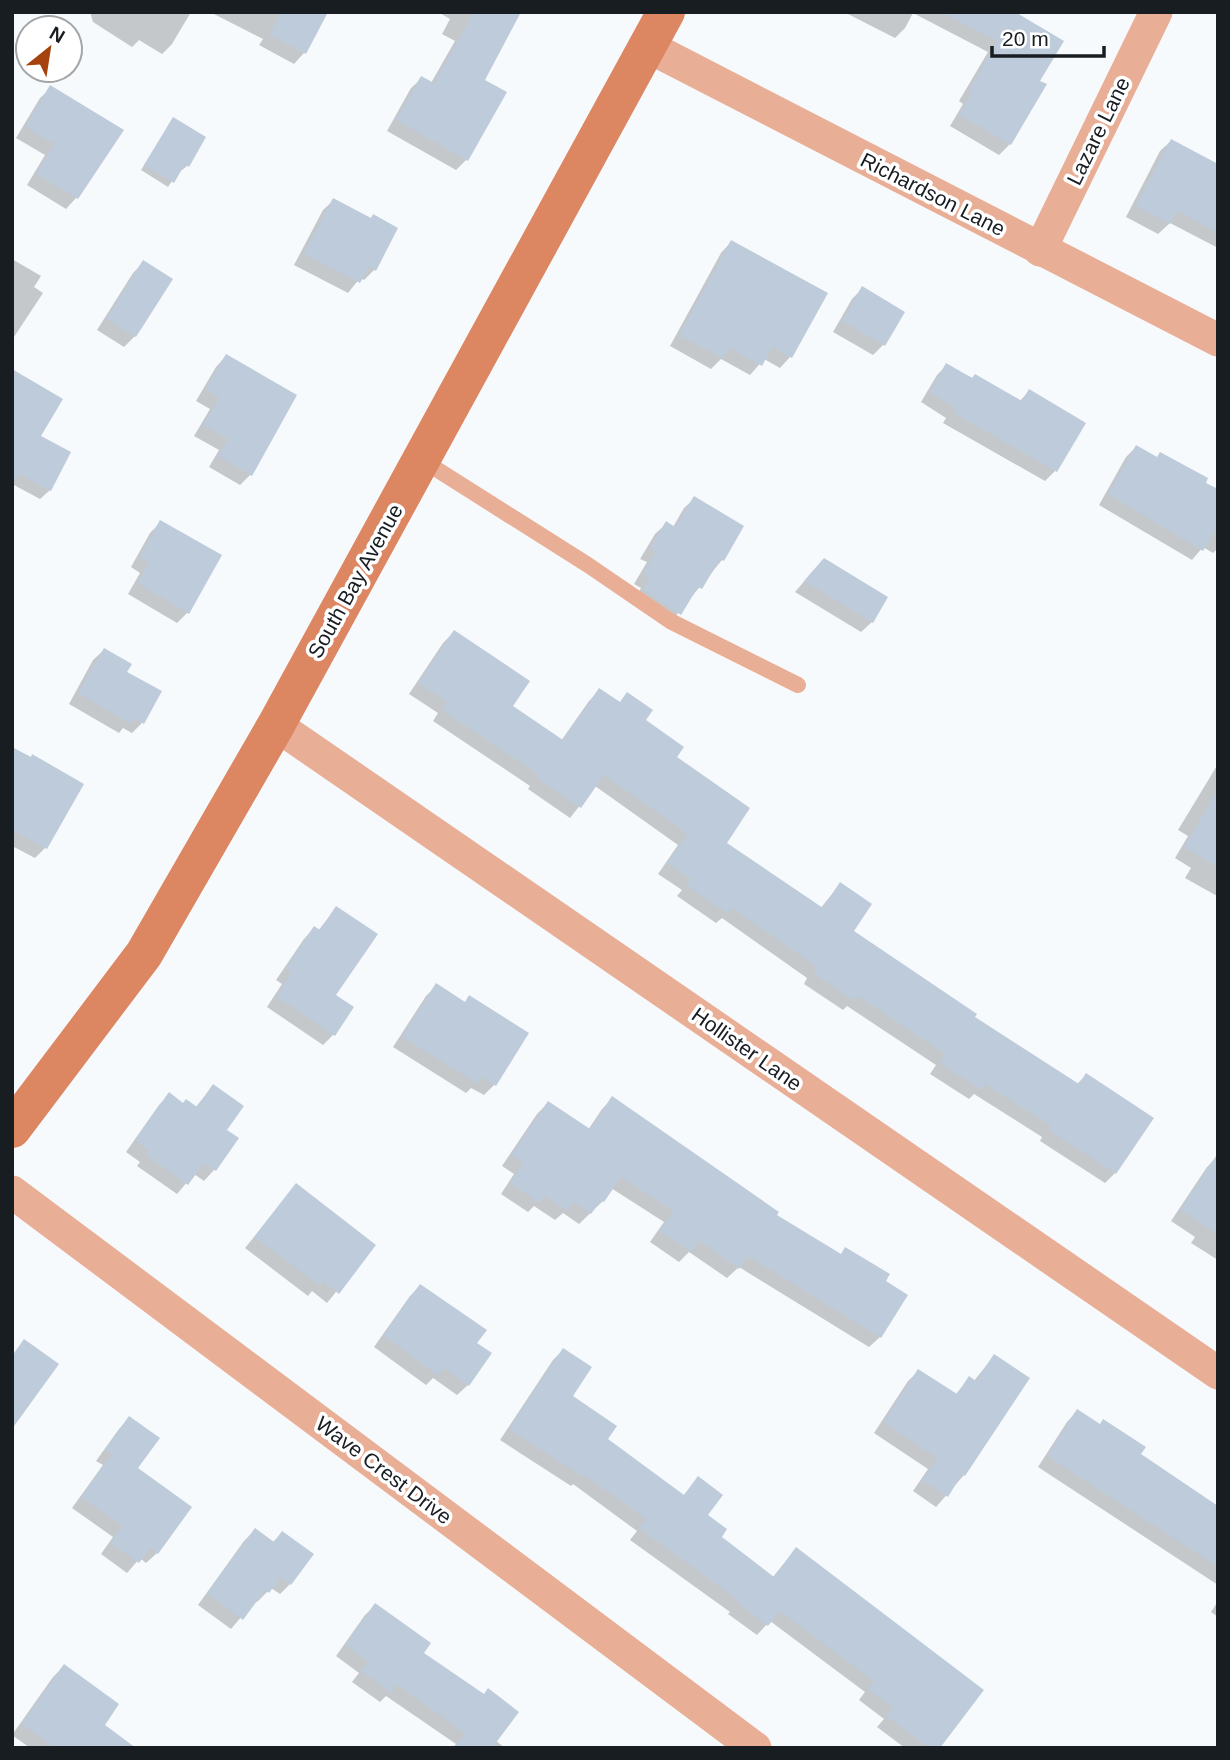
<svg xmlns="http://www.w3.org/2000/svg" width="1230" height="1760" viewBox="0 0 1230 1760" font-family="Helvetica,sans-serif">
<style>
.shadow{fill:#0003}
.building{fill:#bdcbda}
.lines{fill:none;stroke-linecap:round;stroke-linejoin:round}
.lane{stroke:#e9ae96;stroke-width:16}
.street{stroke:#e9ae96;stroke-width:33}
.secondary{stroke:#dc8662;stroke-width:38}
.labels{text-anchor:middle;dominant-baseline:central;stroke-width:7;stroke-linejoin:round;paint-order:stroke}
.street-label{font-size:21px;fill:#181d22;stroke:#fff}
</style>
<rect width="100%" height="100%" fill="#f7fafd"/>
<g class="shadow">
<path d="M90,12H191L172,44L162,54L139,40L132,47L93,22Z"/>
<path d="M210,12H326L304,53L294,64L259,45L263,39Z"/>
<path d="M438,12H519L482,81L467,159L456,170L387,131L411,88L422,78L431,83L455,41L442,34L450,19Z"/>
<path d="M844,12H1012L1038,81L1044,85L1010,144L999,155L950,126L963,104L959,101L988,52L913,13L905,28L895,38Z"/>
<path d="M51,88L121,130L76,198L66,209L27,185L45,155L16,138L40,98Z"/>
<path d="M173,119L187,166L182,170L180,169L168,187L141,170Z"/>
<path d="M1171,141L1218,166V248L1170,223L1158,234L1126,217L1160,151Z"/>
<path d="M334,200L374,270L364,280L360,278L348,293L294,265L323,210Z"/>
<path d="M731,242L790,357L780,368L764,359L750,375L721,359L711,369L670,346L721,253Z"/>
<path d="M12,259L41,276L34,287L43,293L12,340Z"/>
<path d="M144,262L171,279L135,336L124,347L97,330L133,273Z"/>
<path d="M862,289L883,345L873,355L833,332L852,299Z"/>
<path d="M226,356L250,475L240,485L209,467L219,450L194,436L210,409L196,401L216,367Z"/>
<path d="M947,365L1019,402L1029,391L1055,471L1045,481L943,423L946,418L921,402L937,375Z"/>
<path d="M39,437L50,490L40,499L12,484Z"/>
<path d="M1136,447L1218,491V548L1213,553L1203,547L1192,560L1099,505L1126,457Z"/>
<path d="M695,498L742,527L722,560L669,624L633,601L641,588L634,584L647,562L640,559L655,534L666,524L673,527L684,508Z"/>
<path d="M161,522L188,612L177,623L128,594L140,573L131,567L150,533Z"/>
<path d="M813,571L872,622L861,632L795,592Z"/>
<path d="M454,632L511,707L561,741L589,701L600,690L643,721L674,757L724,843L820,909L840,884L852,932L973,1018L1076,1085L1086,1075L1115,1173L1105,1183L1040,1141L1042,1137L974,1094L969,1099L930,1074L936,1065L847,1006L843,1010L804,984L807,978L722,918L716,923L677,896L682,890L658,874L678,845L595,786L570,818L528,789L530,786L433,721L438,713L409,694L443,643Z"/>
<path d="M104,650L125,672L142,723L132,733L123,728L119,733L69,704L93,660Z"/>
<path d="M12,749L45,848L35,858L12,846Z"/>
<path d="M1218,764L1217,896L1185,878L1191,868L1175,858L1188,836L1178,830Z"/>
<path d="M336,908L333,1035L323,1045L267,1007L282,984L276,980L304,939L314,928L318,931Z"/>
<path d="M436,986L464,1003L470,997L527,1033L494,1085L484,1095L471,1088L466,1093L393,1047L426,996Z"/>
<path d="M213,1086L225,1130L237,1139L214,1170L204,1181L194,1174L177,1194L137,1166L140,1162L126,1152L159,1105L169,1095L183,1104L195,1108Z"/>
<path d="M613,1098L774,1215L884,1282L880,1337L869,1347L739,1267L727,1278L689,1252L679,1262L650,1242L664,1222L611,1188L603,1201L579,1224L563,1213L555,1220L534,1206L528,1212L501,1194L514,1174L502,1166L537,1114L548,1103L588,1130L602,1109Z"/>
<path d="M1218,1156V1260L1191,1243L1195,1237L1171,1221L1207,1167Z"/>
<path d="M296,1185L374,1245L327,1303L312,1291L308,1296L245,1248Z"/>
<path d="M420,1286L475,1344L468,1385L457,1395L433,1378L426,1385L374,1347L410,1296Z"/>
<path d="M563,1350L570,1397L606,1440L683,1496L698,1479L706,1515L719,1537L772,1578L796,1549L937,1748H905L877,1727L884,1719L859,1700L865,1692L770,1621L757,1635L728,1614L730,1612L630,1540L637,1531L573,1484L571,1486L500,1440L553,1360Z"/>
<path d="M994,1356L964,1475L936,1507L913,1491L928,1469L874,1433L908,1381L919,1371L955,1395L969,1379L973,1382Z"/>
<path d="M1077,1411L1218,1508V1585L1038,1467L1067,1422Z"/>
<path d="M129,1418L136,1468L157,1553L146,1563L140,1558L127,1573L101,1554L113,1537L72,1508L103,1465L96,1461L119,1429Z"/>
<path d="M255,1530L272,1543L282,1533L290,1584L280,1594L271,1588L257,1602L255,1601L231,1629L198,1605L244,1541Z"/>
<path d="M1218,1601V1617L1211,1612Z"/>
<path d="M376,1605L422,1654L495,1740L505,1748H453L456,1744L386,1696L380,1702L352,1682L359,1673L336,1656L365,1615Z"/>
<path d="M64,1666L102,1725L133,1748H30L12,1735L53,1677Z"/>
</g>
<g class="building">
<path d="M281,12H328L306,54L269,35Z"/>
<path d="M474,12H521L485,80L507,92L468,161L396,120L421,76L434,83Z"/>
<path d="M941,12H1015L1064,41L1040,81L1047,84L1011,145L959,115L972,93L968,91L997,41Z"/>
<path d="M50,85L124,130L78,199L36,174L54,144L25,127Z"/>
<path d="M173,117L206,137L189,167L185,164L174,183L144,165Z"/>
<path d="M1171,139L1218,164V233L1177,211L1170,224L1135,206Z"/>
<path d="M333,198L371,218L373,214L398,228L376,271L369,267L360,283L303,254Z"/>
<path d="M731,240L828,293L792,358L772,347L762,366L729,348L723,359L679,335Z"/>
<path d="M143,260L173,279L136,337L106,319Z"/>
<path d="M862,286L905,312L885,346L842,321Z"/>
<path d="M226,354L297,395L252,476L218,456L228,439L203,425L219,398L205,390Z"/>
<path d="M946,363L972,378L975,374L1022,401L1029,389L1086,423L1057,472L952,412L955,408L930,392Z"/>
<path d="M12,369L63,399L41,436L71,452L51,491L19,474L12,486Z"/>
<path d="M1136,445L1157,457L1160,452L1208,478L1206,483L1218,489V526L1203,551L1108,494Z"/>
<path d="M694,496L744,526L724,561L720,559L702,589L698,587L681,615L643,590L650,577L643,573L656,552L650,548L666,521L675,527Z"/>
<path d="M160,520L222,555L189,614L137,583L149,562L140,556Z"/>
<path d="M824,558L888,597L873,623L804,581Z"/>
<path d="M454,630L530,681L513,706L563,740L599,688L620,702L627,692L653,710L646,720L684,747L677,757L750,808L727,843L823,908L840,882L872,904L854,931L977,1014L975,1017L1079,1084L1086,1073L1154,1118L1116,1174L1049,1130L1051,1126L985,1084L981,1090L940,1063L945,1054L858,996L855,1001L813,973L817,967L732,908L728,914L686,885L691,879L667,863L688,834L604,775L581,808L537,778L539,775L442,710L447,702L418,683Z"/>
<path d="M104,648L132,664L127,672L162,691L144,724L134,718L131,724L78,693Z"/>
<path d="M12,747L31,757L32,754L84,784L47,849L12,830Z"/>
<path d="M1218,789V867L1184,847Z"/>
<path d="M336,906L378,934L336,995L354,1007L335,1036L276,996L291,973L285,969L314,926L320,930Z"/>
<path d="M436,983L465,1002L469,995L529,1033L496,1086L482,1077L478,1084L402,1037Z"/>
<path d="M213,1084L244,1106L227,1130L239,1138L216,1171L204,1163L188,1185L146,1155L149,1151L135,1140L169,1092L183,1103L186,1099L197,1107Z"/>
<path d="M612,1096L779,1212L777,1215L841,1254L845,1247L890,1274L886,1281L908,1295L881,1338L748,1256L739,1269L699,1241L691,1252L659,1231L673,1211L621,1177L604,1202L601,1200L591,1214L573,1202L567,1211L545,1196L539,1203L510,1183L523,1163L511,1155L548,1101L590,1129Z"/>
<path d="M1218,1153V1235L1180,1210Z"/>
<path d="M296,1183L376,1245L339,1294L323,1281L320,1286L254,1237Z"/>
<path d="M420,1284L487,1330L477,1343L492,1353L469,1386L444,1368L438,1376L383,1335Z"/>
<path d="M24,1339L59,1364L12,1429V1356Z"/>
<path d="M563,1348L592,1367L573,1396L617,1426L608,1439L684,1495L698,1476L723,1495L708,1515L727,1529L722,1537L774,1577L796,1547L984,1690L940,1748H929L886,1716L893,1708L868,1689L874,1681L780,1611L768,1626L738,1603L739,1601L639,1528L646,1519L584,1475L583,1477L509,1429Z"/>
<path d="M994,1354L1030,1378L965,1476L962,1474L948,1497L922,1480L937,1458L883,1422L918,1369L957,1394L969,1376L976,1381Z"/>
<path d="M1077,1409L1100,1424L1103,1419L1146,1447L1141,1454L1218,1506V1567L1047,1456Z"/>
<path d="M129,1416L160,1438L138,1468L192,1507L158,1554L150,1548L139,1563L110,1543L122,1526L81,1497L112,1454L105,1450Z"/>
<path d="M255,1528L274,1542L282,1531L314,1554L291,1585L281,1577L269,1593L265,1590L243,1620L207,1593Z"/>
<path d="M375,1603L431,1643L424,1653L484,1694L488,1688L519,1712L492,1748H454L465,1733L397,1685L391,1693L361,1671L368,1662L345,1645Z"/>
<path d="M64,1664L119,1704L105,1725L136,1748H55L21,1724Z"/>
</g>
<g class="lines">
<path class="lane" d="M422,460L588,565L670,621L798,685"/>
<g class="street">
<path d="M649,47L1218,340"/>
<path d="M1040,250L1156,12"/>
<path d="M276,725L1218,1373"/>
<path d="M12,1192L755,1748"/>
</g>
<path class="secondary" d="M12,1129L144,954L276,725L666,12"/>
</g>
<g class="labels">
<g class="street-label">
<text transform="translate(1098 131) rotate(-64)">Lazare Lane</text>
<text transform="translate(933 194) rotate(27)">Richardson Lane</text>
<text transform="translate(355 581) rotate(-61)">South Bay Avenue</text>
<text transform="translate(747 1049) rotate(35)">Hollister Lane</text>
<text transform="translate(384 1470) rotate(37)">Wave Crest Drive</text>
</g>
</g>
<rect width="1230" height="1760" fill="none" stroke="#181d22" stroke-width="28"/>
<g transform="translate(49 49) rotate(30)"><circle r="33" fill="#ffffff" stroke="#a3a5a7" stroke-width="2"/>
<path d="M0-5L12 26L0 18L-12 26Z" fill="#a6420d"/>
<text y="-10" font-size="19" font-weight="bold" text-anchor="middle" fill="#181d22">N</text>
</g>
<path d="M992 46v10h112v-10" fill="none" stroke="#181d22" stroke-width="3.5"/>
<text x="1002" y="46" font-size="21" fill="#181d22" stroke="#ffffff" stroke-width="5" paint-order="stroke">20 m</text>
</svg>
